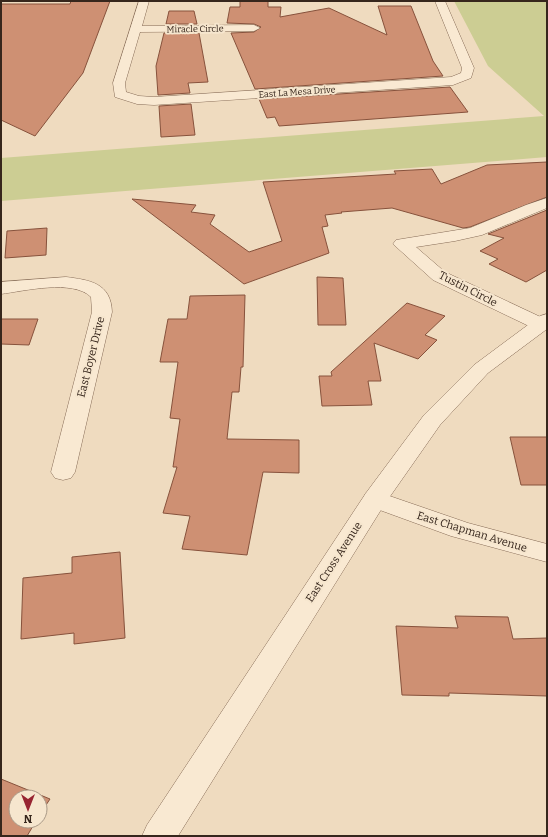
<svg xmlns="http://www.w3.org/2000/svg" width="548" height="837" viewBox="0 0 548 837" font-family="Bitter,serif">
<style>
.green{fill:#cccd93}
.building{fill:#ce9073;stroke:#87523c}
.lines{fill:none;stroke-linecap:round;stroke-linejoin:round}
.minor-casing{stroke:#876c57;stroke-width:1}
.tertiary-casing{stroke:#876c57;stroke-width:1}
.minor{fill:#f9e9d2;fill-rule:evenodd}
.tertiary{fill:#f9e9d2;fill-rule:evenodd}
.labels{text-anchor:middle;dominant-baseline:central;stroke-width:4;stroke-linejoin:round;paint-order:stroke}
.far-street-label{font-size:9px;fill:#36261c;stroke:#f6e6ce}
.street-label{font-size:11px;fill:#36261c;stroke:#f6e6ce}
</style>
<rect width="100%" height="100%" fill="#efdbbf"/>
<path class="green" d="M454,1L547,2V157L1,201V158L544,116L488,66Z"/>
<g class="building">
<path d="M71,1H110L83,73L35,136L1,120V4H70Z"/>
<path d="M240,1H268V7H281L280,17L329,8L387,35L378,6H411L433,61L443,76L255,89L231,33L254,32L261,27L254,24L227,23L230,7H240Z"/>
<path d="M169,11H194L197,24H166Z"/>
<path d="M164,33H199L208,82L188,83L190,93L158,95L156,66Z"/>
<path d="M450,87L468,112L279,126L275,117L267,118L259,99Z"/>
<path d="M191,104L195,135L161,137L159,106Z"/>
<path d="M547,162V197L470,227L463,228L392,208L341,212L342,213L325,215L328,226L322,227L329,253L244,284L132,199L196,205L191,212L215,215L210,224L249,252L282,241L263,182L396,174L394,171L432,169L441,184L487,165Z"/>
<path d="M547,210V270L526,282L489,264L498,259L480,251L504,238L488,234Z"/>
<path d="M47,228L46,255L5,258L7,231Z"/>
<path d="M317,277L343,278L346,325H318Z"/>
<path d="M245,295L243,367H241L239,392H232L227,439L299,440V473L263,472L247,555L182,549L190,516L163,513L177,467H173L180,419L170,418L178,362H160L168,319H187L190,296Z"/>
<path d="M407,303L445,316L425,335L437,340L418,359L374,343L381,381H368L372,405L322,406L319,376H332L331,372Z"/>
<path d="M1,319H38L29,345L1,344Z"/>
<path d="M510,437H547V485H521Z"/>
<path d="M120,552L125,638L74,644V633L21,639L23,578L72,573V557Z"/>
<path d="M455,616L508,617L513,639L547,638V696L449,693V696L402,695L396,626L458,628Z"/>
<path d="M1,779L50,799L40,814V797H16V821H36L27,836H1Z"/>
</g>
<g class="lines">
<defs>
<g id="minor">
<path d="M139,1H149L142,26L254,25L260,28L254,31L140,32L125,83L126,92L139,96L154,97L451,77L461,73L462,68L435,1H445L474,68L471,78L453,85L154,105L137,104L115,97L113,83Z"/>
<path d="M547,198V208L482,235L455,241L416,247L445,272L547,320V328L540,330L533,328L433,280L393,244L396,240L402,239L470,228L526,205Z"/>
<path d="M66,277C90,280 111,283 112,312L75,472L71,478L63,480L55,478L51,472L92,312L91,297C73,279 24,291 1,294V282Z"/>
<path d="M375,491L468,523L547,544V562L451,536L366,505L363,499L366,493Z"/>
</g>
<path id="tertiary" d="M547,314V329L488,373L440,425L384,505L178,836H142L147,825L366,493L424,415L474,365L540,316Z"/>
</defs>
<use href="#minor" class="minor-casing"/>
<use href="#tertiary" class="tertiary-casing"/>
<use href="#minor" class="minor"/>
<use href="#tertiary" class="tertiary"/>
</g>
<g class="labels">
<g class="far-street-label">
<text transform="translate(195 29) rotate(-1)">Miracle Circle</text>
<text transform="translate(297 92) rotate(-4)">East La Mesa Drive</text>
</g>
<g class="street-label">
<text transform="translate(468 289) rotate(27)">Tustin Circle</text>
<text transform="translate(91 357) rotate(-76)">East Boyer Drive</text>
<text transform="translate(472 532) rotate(17)">East Chapman Avenue</text>
<text transform="translate(334 562) rotate(-57)">East Cross Avenue</text>
</g>
</g>
<rect width="548" height="837" fill="none" stroke="#36261c" stroke-width="4"/>
<g transform="translate(28 809) rotate(180)"><circle r="19" fill="#f6e6ce" stroke="#a99987"/>
<path d="M0-3L7 15L0 10L-7 15Z" fill="#982532"/>
<text y="-6" font-size="11" font-weight="bold" text-anchor="middle" fill="#36261c">N</text>
</g>
</svg>
